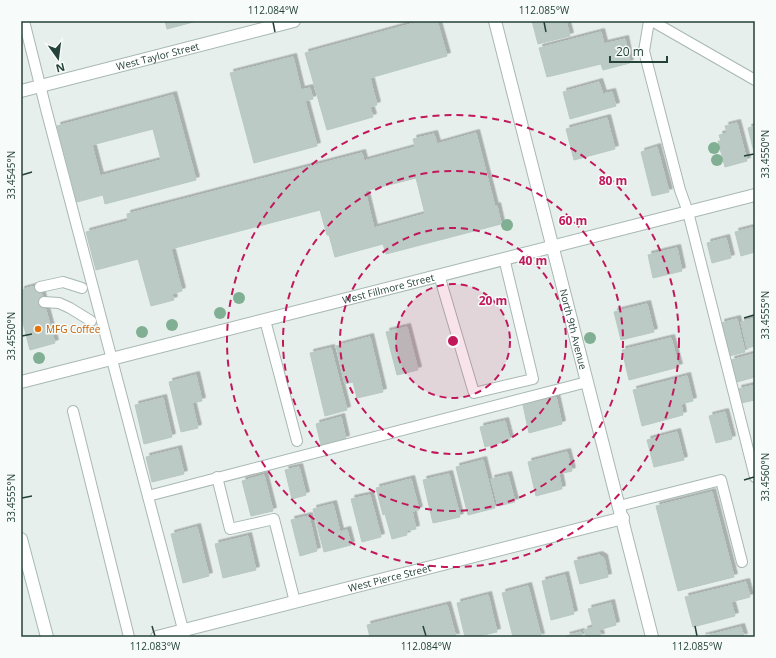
<svg xmlns="http://www.w3.org/2000/svg" width="776" height="658" viewBox="0 0 776 658" font-family="'Open Sans',sans-serif">
<style>
.building{fill:#bbcac4;stroke:#b8c9c2;fill-rule:evenodd;filter:url(#shadow)}
.lines{fill:none;stroke-linecap:round;stroke-linejoin:round}
.lane-casing{stroke:#a8b8b2;stroke-width:12}
.street-casing{stroke:#a8b8b2;stroke-width:14}
.secondary-casing{stroke:#a4bbb3;stroke-width:14}
.lane{stroke:#fff;stroke-width:10}
.street{stroke:#fff;stroke-width:12}
.secondary{stroke:#fff;stroke-width:12}
.tree{fill:#80af93}
.ticks{fill:none;stroke:#24423a;stroke-width:1.5}
.ring{fill:none;stroke:#c2185b;stroke-width:2;stroke-dasharray:7 5}
.food-dot{fill:#e8710a;stroke:#f7fbf9;stroke-width:1.5}
.labels{text-anchor:middle;dominant-baseline:central;stroke-width:3;stroke-linejoin:round;paint-order:stroke}
.street-label{font-size:10px;fill:#24423a;stroke:#f7fbf9}
.food-label{font-size:10px;fill:#c56008;stroke:#f7fbf9;text-anchor:start}
.centre{fill:#c2185b;stroke:#f7fbf9;stroke-width:2}
.ring-label{font-size:12px;text-anchor:middle;font-weight:bold;fill:#c2185b;stroke:#f7fbf9;stroke-width:3;stroke-linejoin:round;paint-order:stroke}
.neatline{fill:none;stroke:#24423a;stroke-width:1.5}
.ticks-label{font-size:10px;text-anchor:middle;fill:#24423a}
</style>
<defs>
<filter id="shadow"><feDropShadow dx="3.5" dy="-3.5" stdDeviation="0" flood-color="#0004"/></filter>
</defs>
<rect width="100%" height="100%" fill="#e6efeb"/>
<g class="building">
<path d="M165,21H197L167,29Z"/>
<path d="M422,21H437L447,56L370,78L377,105L370,107L373,117L327,130L305,53Z"/>
<path d="M532,21H566L570,36L538,44Z"/>
<path d="M601,32L604,44L625,39L630,63L603,70L601,64L547,77L539,48Z"/>
<path d="M293,57L301,90L310,88L313,99L305,101L317,146L254,163L230,73Z"/>
<path d="M599,82L603,94L612,92L616,106L570,119L563,92Z"/>
<path d="M173,95L196,180L105,204L103,195L77,202L57,126ZM153,129L161,160L100,176L92,145Z"/>
<path d="M607,118L615,149L574,160L566,129Z"/>
<path d="M737,123L747,161L725,167L718,141H721L719,135L727,133L725,126Z"/>
<path d="M755,126V156L748,128Z"/>
<path d="M476,133L495,207L497,206L501,224L386,254L383,244L335,257L329,235H327L320,210L171,249L182,291L172,294L174,300L151,306L138,259L96,270L86,232L128,221L127,214L362,153L364,161L415,147L413,139L434,134L437,144ZM416,178L425,214L374,228L365,191Z"/>
<path d="M657,147L669,192L652,196L641,152Z"/>
<path d="M755,227V252L741,256L735,232Z"/>
<path d="M726,238L731,258L712,263L707,243Z"/>
<path d="M677,248L682,271L653,278L648,255Z"/>
<path d="M39,285L55,343L30,350L21,315V290Z"/>
<path d="M647,304L654,332L621,340L614,312Z"/>
<path d="M755,318V346L747,348L741,322Z"/>
<path d="M737,319L745,352L729,356L721,323Z"/>
<path d="M407,327L418,370L397,375L386,332Z"/>
<path d="M370,337L383,392L357,398L353,382L345,384L336,346Z"/>
<path d="M671,338L679,367L629,380L622,350Z"/>
<path d="M331,348L347,410L325,416L310,353Z"/>
<path d="M754,354L755,377L737,382L731,360Z"/>
<path d="M196,375L202,401L192,403L198,428L181,432L169,382Z"/>
<path d="M687,376L693,401L681,404L683,415L642,426L633,390Z"/>
<path d="M755,385V400L741,403L738,389Z"/>
<path d="M556,397L562,424L529,433L523,405Z"/>
<path d="M163,398L172,437L144,444L135,405Z"/>
<path d="M725,412L732,439L716,443L709,416Z"/>
<path d="M341,417L346,439L321,445L316,424Z"/>
<path d="M505,421L510,440L485,447L480,427Z"/>
<path d="M677,432L684,460L654,467L647,440Z"/>
<path d="M178,449L184,474L152,482L146,457Z"/>
<path d="M567,452L572,471L559,474L562,489L536,496L528,462Z"/>
<path d="M483,460L495,508L468,515L456,467Z"/>
<path d="M299,467L306,495L292,499L285,470Z"/>
<path d="M449,474L460,517L433,523L423,480Z"/>
<path d="M264,475L273,511L251,516L242,481Z"/>
<path d="M508,475L515,502L498,506L491,479Z"/>
<path d="M411,479L419,510L412,511L416,529L406,531L407,535L392,539L385,514L383,515L376,488Z"/>
<path d="M712,492L734,577L678,591L656,506Z"/>
<path d="M370,495L381,537L362,542L351,499Z"/>
<path d="M333,504L340,532L347,530L351,545L324,552L313,509Z"/>
<path d="M309,516L317,551L300,556L291,520Z"/>
<path d="M197,527L209,576L183,583L171,534Z"/>
<path d="M248,536L256,570L223,578L215,544Z"/>
<path d="M599,555L604,558L608,577L580,584L574,561Z"/>
<path d="M565,575L574,614L551,620L542,581Z"/>
<path d="M746,582L750,597L731,602L735,616L693,627L685,597Z"/>
<path d="M528,586L541,637H513L502,593Z"/>
<path d="M488,595L497,632L475,637H465L457,603Z"/>
<path d="M611,603L616,625L599,630L601,637H586L584,630L593,627L588,609Z"/>
<path d="M447,605L456,637H370L367,625Z"/>
<path d="M741,627L744,637H702Z"/>
<path d="M581,632L582,637H567L566,636Z"/>
</g>
<g class="lines">
<defs>
<g id="lane">
<path d="M24,21L46,109L185,637"/>
<path d="M649,21L644,51L680,190L688,212L755,477"/>
<path d="M652,21L755,80"/>
<path d="M439,275L474,393L533,379L504,258"/>
<path d="M40,287L63,282L82,288"/>
<path d="M44,302L59,303L70,308L91,321"/>
<path d="M265,320L297,441"/>
<path d="M73,411L129,637"/>
<path d="M217,477L230,529L274,519L295,602"/>
<path d="M148,496L587,382"/>
<path d="M619,506L721,480L742,562"/>
</g>
<g id="street">
<path id="s1" d="M495,21L652,637"/>
<path id="s2" d="M21,91L294,21"/>
<path id="s3" d="M21,382L755,195"/>
<path id="s4" d="M157,637L623,518"/>
</g>
<path id="secondary" d="M21,539L47,637"/>
</defs>
<use href="#lane" class="lane-casing"/>
<use href="#street" class="street-casing"/>
<use href="#secondary" class="secondary-casing"/>
<use href="#lane" class="lane"/>
<use href="#street" class="street"/>
<use href="#secondary" class="secondary"/>
</g>
<g class="tree">
<circle cx="714" cy="148" r="6"/>
<circle cx="717" cy="160" r="6"/>
<circle cx="507" cy="225" r="6"/>
<circle cx="239" cy="298" r="6"/>
<circle cx="220" cy="313" r="6"/>
<circle cx="172" cy="325" r="6"/>
<circle cx="142" cy="332" r="6"/>
<circle cx="590" cy="338" r="6"/>
<circle cx="39" cy="358" r="6"/>
</g>
<path class="ticks" d="M273,22L275,32M544,22L546,32M744,156L754,154M22,175L32,172M744,318L754,315M22,336L32,334M744,480L754,477M22,498L32,496M152,626L155,636M423,626L426,636M695,626L697,636"/>
<circle cx="453" cy="341" r="57" fill="#c2185b" fill-opacity=".12"/>
<g class="ring">
<circle cx="453" cy="341" r="57"/>
<circle cx="453" cy="341" r="113"/>
<circle cx="453" cy="341" r="170"/>
<circle cx="453" cy="341" r="226"/>
</g>
<circle class="food-dot" cx="38" cy="329" r="4"/>
<g class="labels">
<g class="street-label">
<text stroke="none"><textPath href="#s2" startOffset="141">West Taylor Street</textPath></text>
<text stroke="none"><textPath href="#s3" startOffset="379">West Fillmore Street</textPath></text>
<text stroke="none"><textPath href="#s1" startOffset="318">North 9th Avenue</textPath></text>
<text stroke="none"><textPath href="#s4" startOffset="240">West Pierce Street</textPath></text>
</g>
<g class="food-label">
<text x="46" y="329">MFG Coffee</text>
</g>
</g>
<circle cx="453" cy="341" r="6" class="centre"/>
<g class="ring-label">
<text x="613" y="185">80 m</text>
<text x="573" y="225">60 m</text>
<text x="533" y="265">40 m</text>
<text x="493" y="305">20 m</text>
</g>
<rect width="776" height="658" fill="none" stroke="#f7fbf9" stroke-width="44"/>
<g transform="translate(58 58) rotate(166)" stroke="#f7fbf9" stroke-width="3" paint-order="stroke">
<path d="M0-3L7 15L0 10L-7 15Z" fill="#24423a"/>
<text y="-6" font-size="11" font-weight="bold" text-anchor="middle" fill="#24423a">N</text>
</g>
<path d="M610 56v6h57v-6" fill="none" stroke="#24423a" stroke-width="2"/>
<text x="616" y="56" font-size="12" fill="#24423a" stroke="#f7fbf9" stroke-width="3" paint-order="stroke">20 m</text>
<rect x="22" y="22" width="732" height="614" class="neatline"/>
<g class="ticks-label">
<text x="273" y="14">112.084°W</text>
<text x="544" y="14">112.085°W</text>
<text transform="translate(765 154) rotate(-90)" y="4">33.4550°N</text>
<text transform="translate(11 175) rotate(-90)" y="4">33.4545°N</text>
<text transform="translate(765 315) rotate(-90)" y="4">33.4555°N</text>
<text transform="translate(11 336) rotate(-90)" y="4">33.4550°N</text>
<text transform="translate(765 477) rotate(-90)" y="4">33.4560°N</text>
<text transform="translate(11 498) rotate(-90)" y="4">33.4555°N</text>
<text x="155" y="650">112.083°W</text>
<text x="426" y="650">112.084°W</text>
<text x="697" y="650">112.085°W</text>
</g>
</svg>
